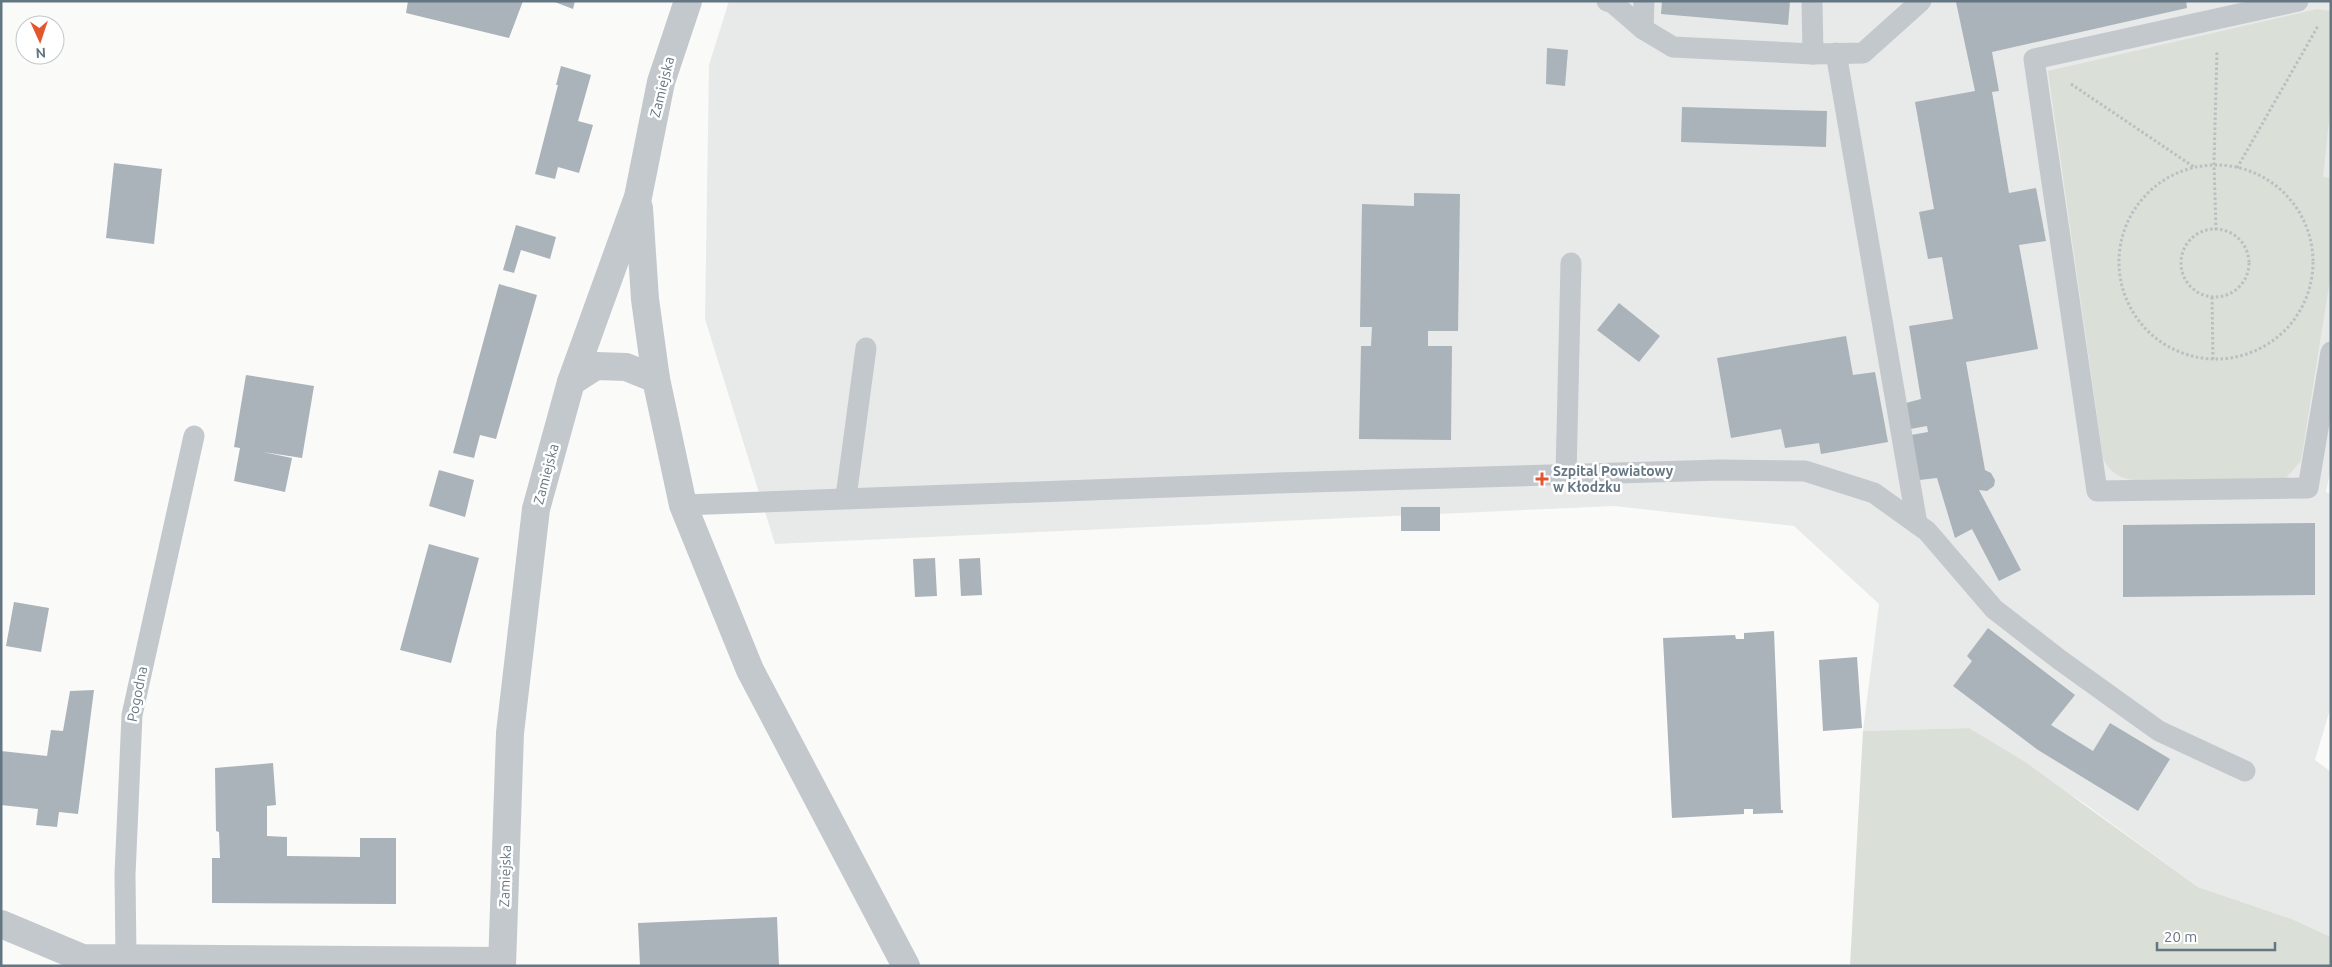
<svg xmlns="http://www.w3.org/2000/svg" width="2332" height="967" viewBox="0 0 2332 967" font-family="Ubuntu,sans-serif">
<style>
.built{fill:#e8e9e9}
.green{fill:#dadfd7}
.building{fill:#aab3b9}
.lines{fill:none;stroke-linecap:round;stroke-linejoin:round}
.path{stroke:#bbbfc2;stroke-width:3;stroke-dasharray:2.5 2.5;stroke-linecap:butt}
.service{stroke:#c3c8cc;stroke-width:21}
.minor{stroke:#c3c8cc;stroke-width:28}
.poi-dot{fill:#e4572e;stroke:#fff;stroke-width:2}
.labels{text-anchor:middle;dominant-baseline:central;stroke-width:5;stroke-linejoin:round;paint-order:stroke}
.street-label{font-size:14px;fill:#657683;stroke:#fff}
.poi-label{font-size:14px;font-weight:bold;fill:#657683;stroke:#fff;text-anchor:start}
</style>
<rect width="100%" height="100%" fill="#fafaf8"/>
<path class="built" d="M729,1H2331V467L2326,492L2331,494V706L2315,760L2331,772V937L2292,919L2198,887L2085,804L1969,728L1863,731L1879,604L1794,526L1614,506L775,544L705,319L709,65Z"/>
<g class="green">
<path d="M2317,9L2331,11V101L2323,177L2331,178V273L2301,461L2286,478L2138,481C2122,479 2110,474 2103,458L2048,71Z"/>
<path d="M1969,728L2025,762L2198,887L2292,919L2331,937V966H1850L1863,731Z"/>
</g>
<g class="building">
<path d="M408,1H523L509,38L406,13Z"/>
<path d="M552,1H575L573,9Z"/>
<path d="M1662,1H1790L1788,25L1661,14Z"/>
<path d="M2186,1L2187,8L1992,52L1999,91L1992,92L2009,193L2036,188L2046,241L2019,245L2038,349L1966,362L1985,470L1991,473L1995,480L1994,486L1987,491L1979,490L2021,570L1999,581L1972,529L1955,538L1937,478L1919,480L1911,435L1928,432L1927,426L1910,429L1906,403L1921,399L1909,326L1953,319L1942,257L1928,259L1919,212L1934,209L1915,102L1975,91L1956,2Z"/>
<path d="M1547,48L1568,50L1565,86L1546,84Z"/>
<path d="M561,66L591,75L578,121L593,125L579,173L558,167L555,179L535,174L558,85H556Z"/>
<path d="M1682,107L1827,111L1826,147L1681,142Z"/>
<path d="M114,163L162,169L154,244L106,238Z"/>
<path d="M1414,193L1460,194L1458,331H1428V346H1452L1451,440L1359,439L1361,346H1371L1372,327H1360L1362,204L1414,206Z"/>
<path d="M516,225L556,237L550,259L521,250L514,273L503,270Z"/>
<path d="M499,284L537,295L496,439L480,435L474,458L453,453Z"/>
<path d="M1619,303L1660,336L1639,362L1597,330Z"/>
<path d="M1846,336L1853,375L1875,372L1888,442L1821,454L1819,443L1785,448L1781,429L1731,438L1717,358Z"/>
<path d="M246,375L314,386L302,458L263,452L292,458L285,492L234,481L240,448L234,447Z"/>
<path d="M439,470L474,480L465,517L429,506Z"/>
<rect x="1401" y="507" width="39" height="24"/>
<path d="M2315,523V595L2123,597V525Z"/>
<path d="M429,544L479,558L451,663L400,650Z"/>
<path d="M935,558L937,596L915,597L913,559Z"/>
<path d="M980,558L982,595L961,596L959,559Z"/>
<path d="M14,602L49,608L41,652L6,646Z"/>
<path d="M1988,628L2075,695L2051,725L2093,751L2110,723L2170,759L2138,811L2038,750L1953,686L1972,661L1967,656Z"/>
<path d="M1774,631L1781,810H1783V813L1753,814V809H1744V814L1672,818L1663,638L1735,635L1736,639H1744V633Z"/>
<path d="M1857,657L1862,728L1823,731L1819,660Z"/>
<path d="M94,690L78,814L59,812L57,827L36,825L38,809L1,805V751L47,756L51,730L63,731L70,691Z"/>
<path d="M273,763L276,805L267,806V836L287,837V856L360,857V838H396V904L212,903V858H220L219,832L216,831L215,768Z"/>
<path d="M777,917L779,966H640L638,923Z"/>
</g>
<g class="lines">
<g class="path">
<path d="M2071,84L2194,167"/>
<circle cx="2216" cy="262" r="97"/>
<path d="M2237,168L2318,26"/>
<circle cx="2215" cy="263" r="34"/>
<path d="M2216,230L2214,164L2217,50"/>
<path d="M2212,297L2213,360"/>
</g>
<g class="service">
<path d="M1607,1L1613,3L1643,29L1673,47L1813,54"/>
<path d="M1812,1L1813,54L1863,53L1921,1"/>
<path d="M2298,1L2034,59L2097,491L2308,488L2331,352"/>
<path d="M1643,29L1644,1"/>
<path d="M1836,53L1917,524"/>
<path d="M1566,475L1571,263"/>
<path d="M846,497L866,348"/>
<path d="M683,505L1277,483L1720,470L1805,471L1874,493L1927,531L1994,609L2060,660L2159,731L2245,771"/>
<path d="M126,958L125,875L132,715L194,436"/>
</g>
<g class="minor">
<path d="M639,208L645,299L656,379L683,505L750,670L906,966"/>
<path d="M571,382L596,366L626,367L656,379"/>
<path d="M1,924L82,958L502,961"/>
<path d="M502,966L510,733L536,509L571,382L638,197L661,82L688,1"/>
</g>
</g>
<path class="poi-dot" d="M1539.5 471.5h5v5h5v5h-5v5h-5v-5h-5v-5h5z"/>
<g class="labels">
<g class="street-label">
<text transform="translate(662 87) rotate(-76)">Zamiejska</text>
<text transform="translate(546 474) rotate(-75)">Zamiejska</text>
<text transform="translate(137 694) rotate(-79)">Pogodna</text>
<text transform="translate(505 876) rotate(-88)">Zamiejska</text>
</g>
<g class="poi-label">
<text x="1553" y="471">Szpital Powiatowy<tspan x="1553" dy="16">w Kłodzku</tspan></text>
</g>
</g>
<rect width="2332" height="967" fill="none" stroke="#657683" stroke-width="5"/>
<g transform="translate(40 40) rotate(177)"><circle r="24" fill="#ffffff" stroke="#c1c8cd"/>
<path d="M0-4L9 19L0 12L-9 19Z" fill="#e4572e"/>
<text y="-8" font-size="14" font-weight="bold" text-anchor="middle" fill="#657683">N</text>
</g>
<path d="M2157 942v8h118v-8" fill="none" stroke="#657683" stroke-width="2.5"/>
<text x="2164" y="942" font-size="15" fill="#657683" stroke="#ffffff" stroke-width="4" paint-order="stroke">20 m</text>
</svg>
